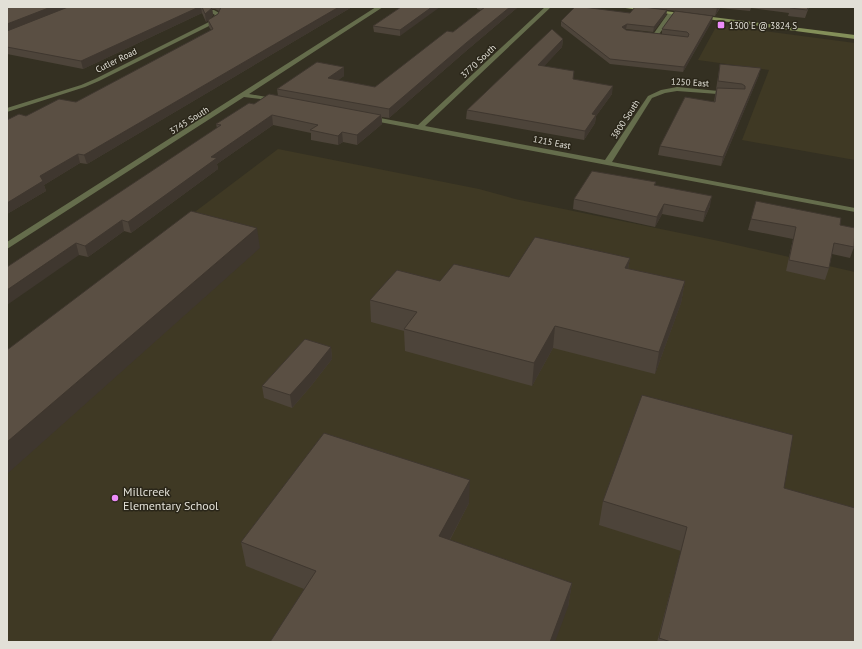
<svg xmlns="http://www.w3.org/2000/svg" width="862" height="649" viewBox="0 0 862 649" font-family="'PT Sans',sans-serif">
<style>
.built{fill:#3f3924}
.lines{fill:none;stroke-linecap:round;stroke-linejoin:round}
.street{fill:#656d4c;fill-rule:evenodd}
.secondary{fill:#838f59;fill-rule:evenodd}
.wall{fill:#4d443a}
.shaded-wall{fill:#3f372f}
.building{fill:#5a4f43;stroke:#3f372f}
.poi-dot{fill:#ed8cf9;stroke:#2a2619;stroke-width:1.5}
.labels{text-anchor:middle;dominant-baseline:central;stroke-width:3;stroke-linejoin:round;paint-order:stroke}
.far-poi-label{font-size:9px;fill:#e2e0d7;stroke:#2a2619;text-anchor:start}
.far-street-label{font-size:9px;fill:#e2e0d7;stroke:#2a2619}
.near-poi-label{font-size:12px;fill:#e2e0d7;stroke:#2a2619;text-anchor:start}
</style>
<rect width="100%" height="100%" fill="#343022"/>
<g class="built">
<path d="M717,25L855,43V160L742,140L769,70L698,60Z"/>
<path d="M278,149L479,189L515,199L719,241L855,272V642H7V354Z"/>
</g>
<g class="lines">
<g class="street">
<path d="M376,7H383L249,94L278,99V101L244,97L7,249V242Z"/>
<path d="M545,7H551L425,126L605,160L648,96L661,90L677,87L729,92L731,93V95L677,91L665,93L652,98L612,162L855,208V212L369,120L366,118L369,116L418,125Z"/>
<path d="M210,10H214L221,14L218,20L213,24L99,81L85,87L7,112V108L81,85L95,79L209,22L215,15L210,12Z"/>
<path d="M669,12L674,13L657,37H653L652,36Z"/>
</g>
<path class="secondary" d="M618,7H633L855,35V39Z"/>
</g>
<g class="wall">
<path d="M7,7H352L87,164L80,163L44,185L46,191L7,214V120L26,116L76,102L211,30L209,27L208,20L218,14L219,11L215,9H212L213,15L206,22L202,13L83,69L7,54Z"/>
<path d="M401,7L400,36L374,32L373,26Z"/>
<path d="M477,7H518L466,51L389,118L382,117V124L357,145L343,142L338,145L311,140V133L273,125L217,164L218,169L131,233L124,231L88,257L79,255L7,267L217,128L216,124L254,104L278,96L277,89L344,67V76L338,80L375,87L453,32L481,10L477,9Z"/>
<path d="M645,7H809L805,18L788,16L789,13L751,8L750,11L720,8L715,16Z"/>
<path d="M667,10L666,15L653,32L626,29H625L626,30L686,37L662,34V29L712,21L683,72L610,64L561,26V21L630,13Z"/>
<path d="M563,39L562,47L544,66L573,79L612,94L596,116L595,123L584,140L466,119L467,110Z"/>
<path d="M720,64L759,75L721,166L658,155L660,146L714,102Z"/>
<path d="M656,182L655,185L710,206L703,222L662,214L655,227L573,209L574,199Z"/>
<path d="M751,219L840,225L854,247L850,258L832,254L829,268L825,280L786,271L793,239L748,230Z"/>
<path d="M630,258L628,269L685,281L681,303L655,374L553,348L532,386L405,351L404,331L371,322L370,300L440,281L509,277Z"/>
<path d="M331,347L332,359L311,386L292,408L264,398L262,386Z"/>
<path d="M784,488L855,642H657L681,551L599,525L603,501Z"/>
<path d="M469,503L450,540L572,583L568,607L304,589L246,566L241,542Z"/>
</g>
<g class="shaded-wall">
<path d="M51,7H71L7,32V24Z"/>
<path d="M199,7H201L202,13L83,69L81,61Z"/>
<path d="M339,7H352L87,164L84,155Z"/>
<path d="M432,7H440L400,36V30Z"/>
<path d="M510,7H518L466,51L389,118V109L466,43Z"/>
<path d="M718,7H720L715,16L717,8Z"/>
<path d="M212,8L213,15L206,22L205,14Z"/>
<path d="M667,10L666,15L653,32L654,27Z"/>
<path d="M713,16L712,21L683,72L684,67Z"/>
<path d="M627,24L626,29L622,32V27Z"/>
<path d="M563,39L562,47L538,73V65Z"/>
<path d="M344,67V76L329,87L328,78Z"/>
<path d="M761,68L759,75L721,166L723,157Z"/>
<path d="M613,86L612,94L596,116L595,123L584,140L585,131L592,114Z"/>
<path d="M272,115L273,125L217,164L218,169L131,233L128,222L211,157Z"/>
<path d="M381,115L382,124L357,145V135Z"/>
<path d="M342,132L343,142L338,145V136Z"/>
<path d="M78,154L80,163L44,185L46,191L7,214V203L40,176Z"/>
<path d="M712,196L710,206L703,222L705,212Z"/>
<path d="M664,204L662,214L655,227L657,217Z"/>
<path d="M122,220L124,231L88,257L85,246Z"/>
<path d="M257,228L260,248L7,474V442Z"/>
<path d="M76,243L79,255L7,305V290Z"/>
<path d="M630,258L626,279L625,268Z"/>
<path d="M685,281L681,303L655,374L659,352Z"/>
<path d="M555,326L553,348L532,386L534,363Z"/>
<path d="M331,347L332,359L311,386L292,408L290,395Z"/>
<path d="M470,480L469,503L439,560V536Z"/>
<path d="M572,583L568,607L555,642H550Z"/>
</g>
<g class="building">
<path d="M7,7H51L7,24Z"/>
<path d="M68,7H199L81,61L7,47V31Z"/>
<path d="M202,7H210L212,8L205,14Z"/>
<path d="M221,7H339L84,155L78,154L40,176L43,181L7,203V120L19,114L26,116L59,99L76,102L213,29L208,20L218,14Z"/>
<path d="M401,7H432L400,30L373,26Z"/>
<path d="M485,7H510L466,43L389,109L277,89L317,62L344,67L328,78L375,87L447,31L453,32Z"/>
<path d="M575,7H583L630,13L635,7H643L667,10L654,27L627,24L622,27L626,30L688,37L689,34L687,32L662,29L675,11L713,16L684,67L610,59L561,21Z"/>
<path d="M706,7H718L717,8Z"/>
<path d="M790,7H808L807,10L790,8Z"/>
<path d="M552,29L563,39L538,65L574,71L573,79L613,86L592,114L596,115L585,131L467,110Z"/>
<path d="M720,64L761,68L723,157L660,146L685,97L715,102L717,88L745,89V86L742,84L718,81Z"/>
<path d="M269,94L381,115L357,135L342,132L338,136L310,130L318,125L272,115L211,157L217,158L128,222L122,220L85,246L76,243L7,290V267L221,125L216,124L249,103L254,104Z"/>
<path d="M592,171L656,182L654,185L712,196L705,212L664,204L657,217L574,199Z"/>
<path d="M756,201L841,218L840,225L855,228L854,247L834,243L829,268L789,260L796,227L751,219Z"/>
<path d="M191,211L257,228L7,442V350Z"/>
<path d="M535,237L630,258L625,268L685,281L659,352L555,326L534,363L404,329L417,312L370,300L397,270L440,281L454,264L509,277Z"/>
<path d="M305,339L331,347L310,373L290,395L262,386Z"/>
<path d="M642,395L793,435L784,488L855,508V642H671L659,638L687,527L603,501Z"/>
<path d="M324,433L470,480L439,536L572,583L550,642H270L316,571L241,542Z"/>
</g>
<g class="poi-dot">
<rect x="717" y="21" width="8" height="8" rx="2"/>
<circle cx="115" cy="498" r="4"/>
</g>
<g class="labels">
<g class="far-poi-label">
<text x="729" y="25">1300 E @ 3824 S</text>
</g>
<g class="far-street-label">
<text transform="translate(116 60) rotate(-26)">Cutler Road</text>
<text transform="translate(478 61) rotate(-43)">3770 South</text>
<text transform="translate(690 82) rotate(3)">1250 East</text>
<text transform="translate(625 119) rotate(-57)">3800 South</text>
<text transform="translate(189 120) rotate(-32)">3745 South</text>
<text transform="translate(552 142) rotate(11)">1215 East</text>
</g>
<g class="near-poi-label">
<text x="123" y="491">Millcreek<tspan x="123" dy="14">Elementary School</tspan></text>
</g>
</g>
<rect width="862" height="649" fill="none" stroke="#e2e0d7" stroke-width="16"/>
</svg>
